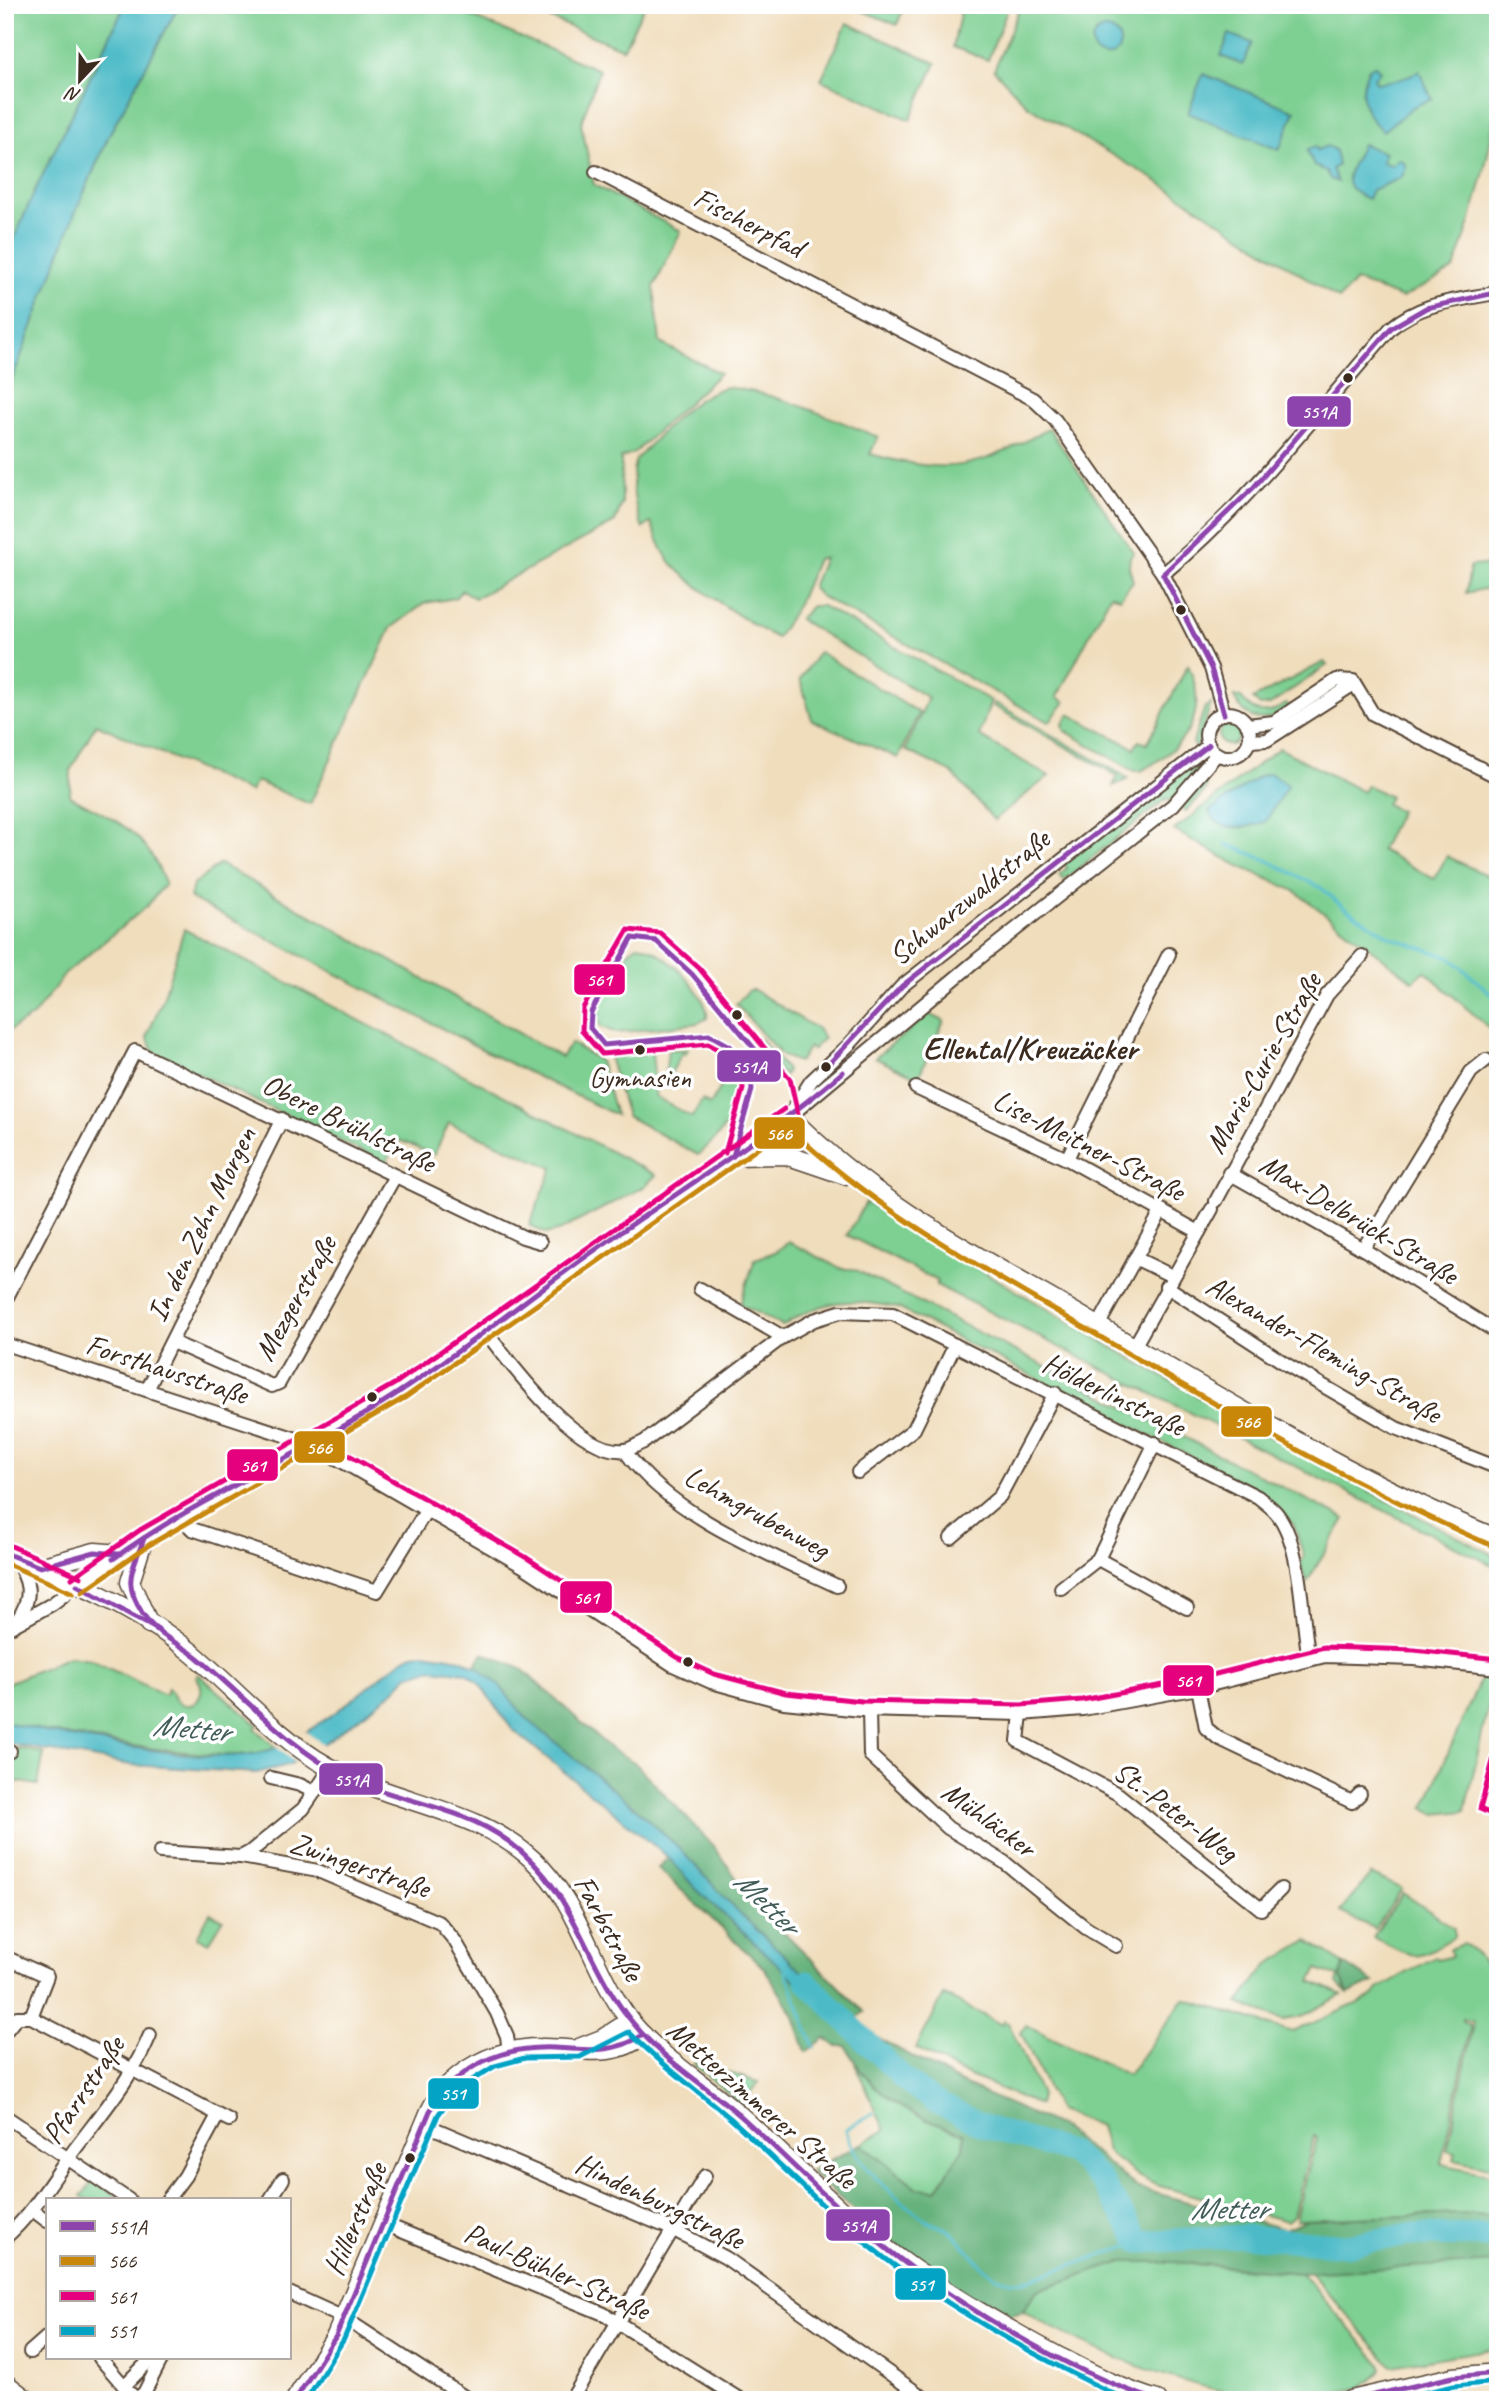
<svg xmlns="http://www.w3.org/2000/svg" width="1503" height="2405" viewBox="0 0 1503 2405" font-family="Caveat,sans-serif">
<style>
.green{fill:#7dcf92;stroke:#5c7c58;stroke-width:2}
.forest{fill:#66b27c;stroke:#506e4d;stroke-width:2}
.water{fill:#4ebbc7;stroke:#447272;stroke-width:2}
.pier{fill:#f0ddbc}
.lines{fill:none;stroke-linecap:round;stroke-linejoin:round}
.stream{stroke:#4ebbc7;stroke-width:3.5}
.river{stroke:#4ebbc7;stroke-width:23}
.street-casing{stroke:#564536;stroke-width:16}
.secondary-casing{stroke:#564536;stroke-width:21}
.street{stroke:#fff;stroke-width:12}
.secondary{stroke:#fff;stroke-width:18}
.bus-1-casing{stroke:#fff;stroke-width:10}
.bus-2-casing{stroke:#fff;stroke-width:10}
.bus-3-casing{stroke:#fff;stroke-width:10}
.bus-4-casing{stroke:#fff;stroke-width:10}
.bus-1{stroke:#8e44ad;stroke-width:5}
.bus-2{stroke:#c88708;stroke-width:5}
.bus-3{stroke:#e5007d;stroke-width:5}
.bus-4{stroke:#03a3c5;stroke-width:5}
.bus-dot{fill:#3b2a1e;stroke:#fff;stroke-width:2.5}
.labels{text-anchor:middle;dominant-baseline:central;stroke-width:7;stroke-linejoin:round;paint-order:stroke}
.bus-label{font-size:28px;fill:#3b2a1e;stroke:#fff}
.street-label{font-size:30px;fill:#3b2a1e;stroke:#fff}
.neighbourhood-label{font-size:32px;font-weight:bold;fill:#3b2a1e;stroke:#fff}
.water-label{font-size:32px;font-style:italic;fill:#425d59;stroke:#fff}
.line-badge{stroke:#fff;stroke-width:2.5}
.badge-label{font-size:19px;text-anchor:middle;font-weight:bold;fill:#fff}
</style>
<rect width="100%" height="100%" fill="#fff"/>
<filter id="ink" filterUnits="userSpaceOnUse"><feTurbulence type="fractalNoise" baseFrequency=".0143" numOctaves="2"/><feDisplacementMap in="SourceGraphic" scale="14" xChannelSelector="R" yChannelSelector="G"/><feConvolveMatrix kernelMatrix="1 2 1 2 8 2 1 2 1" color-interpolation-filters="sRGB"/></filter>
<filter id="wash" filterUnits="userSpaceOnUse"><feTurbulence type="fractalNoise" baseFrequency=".00686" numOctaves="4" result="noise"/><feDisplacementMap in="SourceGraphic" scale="28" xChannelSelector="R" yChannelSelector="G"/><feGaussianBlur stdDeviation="1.57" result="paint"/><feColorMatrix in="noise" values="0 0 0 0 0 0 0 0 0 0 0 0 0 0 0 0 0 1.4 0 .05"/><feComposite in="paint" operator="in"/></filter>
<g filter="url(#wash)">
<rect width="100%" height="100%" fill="#f0ddbc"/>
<g class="green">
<path d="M10,5H125L32,197L5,260V16Z"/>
<path d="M179,5H458L456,10L599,70L581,124L594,185L681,231L654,287L660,343L720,373L634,453L621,458L622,503L615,522L475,598L462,590L455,598L425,603L391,628L310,804L256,781L250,792L96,724L71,769L70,796C116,821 146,830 165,884L147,906L65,974L33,1016L5,1033V398L75,213L109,135Z"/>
<path d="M518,5H645L623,49Z"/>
<path d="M848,5H905L897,25Z"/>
<path d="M962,5H1009L988,60L953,47Z"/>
<path d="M1021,5H1498C1498,34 1500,63 1497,92C1492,153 1475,212 1454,269L1402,298L1356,281L1339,299L1152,178L1028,106L994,70Z"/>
<path d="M847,23L936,63L910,120L821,80Z"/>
<path d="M726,387C781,394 826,416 878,437L870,454C950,476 978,469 1049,428L1134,553L1130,556L1129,567L1133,581L1120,598L1111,594L1057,697L1065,702L1049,722L820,596L812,587L824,558L817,559L798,604L777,638C750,624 700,591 678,570C664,558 658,540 651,523L643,528C635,510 629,479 636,459C663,433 689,397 726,387Z"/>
<path d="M1498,564V586L1466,593L1470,566Z"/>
<path d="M812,606H822L991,701L979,736L1049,776L994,820L951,772L905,750L928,698L799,619Z"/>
<path d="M819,652L919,713L898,758L812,720L800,679Z"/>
<path d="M1324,662L1327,665L1270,705L1260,706L1253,699Z"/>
<path d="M1188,665C1211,715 1185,747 1141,771H1134L1064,730L1063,724L1069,714L1134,748L1139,741L1147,744Z"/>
<path d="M1234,697H1240C1255,715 1267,717 1286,704L1291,707C1269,723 1248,726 1234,697Z"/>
<path d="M995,703L1128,778V779L1113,786L1118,776L993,706Z"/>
<path d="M1211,704L1196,751L1193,742L1205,707Z"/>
<circle cx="1229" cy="735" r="10"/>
<path d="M1279,748L1363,792L1367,785L1390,797L1386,804L1400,811L1381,850L1434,879L1447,856L1498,881V1036L1425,971L1413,981L1295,891L1237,865L1174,830Z"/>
<path d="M1193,765L1200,771L1171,801L1166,799L1064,880L1059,875L1067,868L1064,863Z"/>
<path d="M1206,775V790L1186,811L1181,806Z"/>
<path d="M220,864L561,1057L571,1043L600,1061L616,1115L499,1058L190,898L193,885Z"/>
<path d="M184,929L656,1175L644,1187L561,1230L546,1234L529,1225L553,1168L449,1123L434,1155L399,1140L386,1163L153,1052L147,1036L163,999Z"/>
<path d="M637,945C659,945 711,995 707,1018L698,1023L617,1033L601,1027L595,1015L629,951Z"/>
<path d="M749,990H754L817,1029L824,1038L812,1050L809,1047L799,1062L782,1056L736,1004Z"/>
<path d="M929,1014L944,1021L918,1078L875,1058Z"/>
<path d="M760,1039L787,1070L784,1076L761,1049Z"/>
<path d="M688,1049L686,1054L682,1053L669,1077L665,1075L668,1050Z"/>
<path d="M652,1052L656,1097L692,1117L702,1100L710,1105L730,1072C752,1103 721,1135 698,1155L627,1116L609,1057Z"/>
<path d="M866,1202C1074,1325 1281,1450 1498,1557V1568L936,1285L938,1281L847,1235Z"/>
<path d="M789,1242L842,1269H854L1345,1519L1307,1582L1300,1564L1304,1557L1294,1525L1263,1493L898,1308C850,1298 824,1298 783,1326L740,1304L755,1259L775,1252Z"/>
<path d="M69,1657L91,1660L165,1695L168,1688C173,1692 173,1698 178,1702C196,1714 209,1690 196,1677L198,1674L258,1725L255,1729L277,1748C242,1760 211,1754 175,1751C117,1745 62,1735 5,1722V1684Z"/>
<path d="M1481,1678L1494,1681L1465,1811L1435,1814L1424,1808Z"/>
<path d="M17,1748L44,1753L38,1785L10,1780Z"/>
<path d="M1371,1874L1402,1889L1375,1929L1340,1912Z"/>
<path d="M1403,1893L1454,1928V1937C1412,1962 1415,1959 1373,1937Z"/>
<path d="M210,1913L223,1920L209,1943L197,1937Z"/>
<path d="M1308,1941L1344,1964L1341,1977L1348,1994L1337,1983L1339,1977L1318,1969L1311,1981L1342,1995L1301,2017L1283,2020L1238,2003L1267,1965Z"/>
<path d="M1463,1944C1478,1948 1483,1969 1498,1976V2169L1454,2159L1456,2152L1447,2150L1474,2022L1462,2019V2022L1471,2025L1441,2164L1498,2176V2217L1465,2214L1297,2220L1296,2215L1317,2138L1314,2136L1293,2216L1287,2221L1156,2185L1139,2177L1107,2152L1100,2126L1058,2110L1021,2033L1026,2025L1128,2075L1184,1999L1293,2032L1372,1997L1378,1989L1435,1957L1437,1960L1452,1956L1450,1949Z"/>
<path d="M944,1995L1002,2025L1004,2021L1009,2024L1041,2095L1039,2105L958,2071L916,2048Z"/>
<path d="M695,2062L758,2082L742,2105L694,2065Z"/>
<path d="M855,2064C894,2105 909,2116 964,2133L963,2149L936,2190L918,2188L861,2144L885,2130Z"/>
<path d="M93,2180L118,2197L116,2200H86L81,2197Z"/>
<path d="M1122,2262H1175L1301,2273L1381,2364L1382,2370L1361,2388L1292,2400H1234L1236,2394C1162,2379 1088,2350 1023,2311L1037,2290Z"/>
<path d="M1498,2262V2348L1392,2366L1308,2270Z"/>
</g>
<g class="forest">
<path d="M483,1653L522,1669L611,1749L634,1762L715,1848L752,1900L864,2012L850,2023L963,2084L1061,2127L1138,2188L1284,2229L1307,2220L1465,2214L1498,2217V2262L1301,2273L1175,2262H1122L1037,2290L1023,2311L1002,2316C932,2276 869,2226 810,2171L861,2144L918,2188L936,2190L963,2149L964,2134C913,2117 870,2097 846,2046H836L825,2038L806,2052L793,2014L765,1969L658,1868L678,1848C630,1803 576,1764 527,1719C509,1702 495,1682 475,1666Z"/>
<path d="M1344,1964L1374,1982L1348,1994L1341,1977Z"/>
</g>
<g class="water">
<path d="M125,5H179L109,135L75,213L5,398V260L32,197Z"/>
<circle cx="1106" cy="43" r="14"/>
<path d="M1229,34L1252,43L1243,65L1221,56Z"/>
<path d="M1375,66L1380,71L1374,78L1377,83L1401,79L1419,71L1432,99L1413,107L1383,131C1362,114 1357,92 1369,68Z"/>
<path d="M1203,74L1295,111L1279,150L1188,113Z"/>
<path d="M1362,144L1385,153L1382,162L1392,165L1398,159L1404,162L1406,169L1401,178L1372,190L1368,199C1333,185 1352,169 1362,144Z"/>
<path d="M1315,146L1317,150L1327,146L1335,150L1338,165L1332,169L1338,182L1330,179L1326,171L1314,166L1307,150Z"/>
<path d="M1270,773L1288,785L1265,822C1247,828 1218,834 1209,811L1260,776Z"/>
<path d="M425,1653L461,1659L475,1666L498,1684L526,1718L633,1806L679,1848L737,1911L832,2000L825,2008L694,1887L668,1857L512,1729L478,1682L466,1673L432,1669L408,1675L392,1693L325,1743L288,1765L256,1773L131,1765L5,1743V1722C63,1736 223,1771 275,1748C322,1728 363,1690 403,1659L413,1654Z"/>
</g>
<path class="pier" d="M302,1729L326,1746L296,1764L274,1745Z"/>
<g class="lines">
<g class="stream">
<path d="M1226,844L1269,861L1321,888L1343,907L1390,937L1451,958L1498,1000"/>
<path d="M785,1970L814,2047"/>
<path d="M873,2113L846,2129C852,2164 898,2199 927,2221C934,2226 944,2226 951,2232C976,2254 985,2285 1024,2281L1140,2242"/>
</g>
<path class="river" d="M807,1982L905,2080L934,2101L986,2127L1072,2153L1100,2179L1140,2242L1244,2236L1345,2245L1410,2235L1498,2236"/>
</g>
</g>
<g filter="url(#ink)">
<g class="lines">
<defs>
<g id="street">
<path d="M596,172L1033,399L1055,420L1163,574L1211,668L1224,714"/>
<path d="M1163,574C1250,502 1317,412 1391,328C1421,303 1453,301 1490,294L1498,289"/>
<circle cx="1228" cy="735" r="22"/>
<path d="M1247,725L1274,722L1337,680L1353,681L1373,714L1498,777"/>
<path d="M1249,741L1267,740L1354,684"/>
<path d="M916,1088L1067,1159L1199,1232"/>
<path d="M791,1115L977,960L1173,805L1217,754"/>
<path d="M789,1116L811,1081L849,1045L902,986L1209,745"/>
<path d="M1080,1132L1169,954"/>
<path d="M1067,1159L1076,1140"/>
<path d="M1229,1173L1363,1249L1498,1333"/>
<path d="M1216,1201L1327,995L1362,956"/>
<path d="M1363,1249L1471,1072L1486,1060"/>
<path d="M1135,1258L1172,1276"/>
<path d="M1166,1286L1289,1366L1396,1428L1498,1468"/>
<path d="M700,1289L783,1337"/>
<path d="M5,1301L135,1051L523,1237L540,1242"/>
<path d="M1098,1326L1162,1210"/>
<path d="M485,1331C511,1364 577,1455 624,1450C630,1450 638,1444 644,1442L783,1337L814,1320L840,1312L893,1314L1258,1497C1265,1503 1273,1508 1278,1515C1302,1547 1301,1617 1309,1658"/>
<path d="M172,1342L272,1386L279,1383L395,1176"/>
<path d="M5,1344L312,1444L523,1566L673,1665L711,1682L784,1702L861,1710L1021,1714L1083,1709L1198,1688L1325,1656L1414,1659L1498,1668"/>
<path d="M1134,1347L1212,1209"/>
<path d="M147,1390L282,1119"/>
<path d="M625,1451C671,1516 767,1553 837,1586"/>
<path d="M858,1472L914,1429L955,1345"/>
<path d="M180,1516L192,1529L377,1591L426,1511"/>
<path d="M951,1538L1000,1496L1055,1393"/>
<path d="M14,1557C30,1581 34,1597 16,1622"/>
<path d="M1098,1559L1187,1608"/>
<path d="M1061,1588L1098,1559L1155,1443"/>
<path d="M5,1630L52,1604L77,1585"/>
<path d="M1198,1688L1206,1728L1218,1738L1352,1802L1360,1794"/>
<path d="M869,1710L870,1755L948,1828L1004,1862L1086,1928L1116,1946"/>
<path d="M1021,1714L1018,1741L1118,1794L1261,1909L1281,1889"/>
<path d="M5,1750L10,1751"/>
<path d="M271,1778L300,1785L314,1792"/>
<path d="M160,1852L241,1857L250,1852L303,1809L331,1768"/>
<path d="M241,1857L318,1871L440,1923L455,1941L497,2013L507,2036L509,2052"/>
<path d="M5,1957L47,1976L31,2017"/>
<path d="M5,2032L17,2017H31L229,2120"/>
<path d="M5,2116L129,2200"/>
<path d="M424,2124L674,2230L726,2258L927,2400"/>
<path d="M167,2200L185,2176L218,2115"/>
<path d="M270,2200L283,2179"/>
<path d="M34,2211L47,2221"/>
<path d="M382,2223L604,2314L741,2400"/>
<path d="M5,2238C32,2214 48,2186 69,2157C98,2117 131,2081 150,2035"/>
<path d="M289,2293L344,2318L469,2400"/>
<path d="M30,2352L47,2337"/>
<path d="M100,2358L136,2400"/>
<path d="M124,2386L152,2358"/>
<path d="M136,2399L144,2393L162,2358"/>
<path d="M571,2400L705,2176"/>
</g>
<g id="secondary">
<path d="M733,1156L786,1155L845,1175"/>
<path d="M144,1538L130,1582L149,1624"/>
<path d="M5,1553C69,1579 139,1609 192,1653C237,1691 276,1737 327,1766C393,1804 476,1807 533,1860C581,1904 591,1971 631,2022C661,2059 702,2082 737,2113C782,2153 824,2198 871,2237C926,2282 988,2318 1050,2352C1085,2370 1119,2389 1157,2400"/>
<path d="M40,1567L95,1552L120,1554"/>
<path d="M77,1585L144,1538L401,1390L789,1116C873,1203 983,1259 1086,1319C1221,1398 1353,1480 1498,1539"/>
<path d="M579,2048L602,2039L630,2021"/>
<path d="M5,2383L27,2400"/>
<path d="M295,2400L336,2336L430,2111C450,2071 496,2048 541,2048C578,2047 611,2061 643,2035"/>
<path d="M1351,2400L1453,2377L1498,2373"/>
</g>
</defs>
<use href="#street" class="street-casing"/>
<use href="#secondary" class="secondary-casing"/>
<use href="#street" class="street"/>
<use href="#secondary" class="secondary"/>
<defs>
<g id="bus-1">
<path d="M1163,574L1254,487L1391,328L1426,308L1490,294L1498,289"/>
<path d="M1163,574L1211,668L1224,714"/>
<path d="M656,941L632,938L591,1012L590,1028L604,1045L710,1035L730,1046L750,1067L752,1090L733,1156"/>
<path d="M656,941L692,974L758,1053"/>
<path d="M826,1067L902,986L1209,745"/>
<path d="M144,1538C140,1551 129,1571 131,1585C132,1597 141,1613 149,1622C162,1638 184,1646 199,1659C247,1699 289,1748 346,1777C398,1802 461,1806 508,1841C578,1892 582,1962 633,2023C664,2061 707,2086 744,2119C787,2158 827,2200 872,2237C946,2298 1065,2371 1156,2400"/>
<path d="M5,1553L40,1567L95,1552L118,1554"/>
<path d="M113,1559C189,1504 275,1467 356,1419C441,1369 517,1305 598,1248C680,1190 766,1138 843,1072"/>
<path d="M77,1585L158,1630"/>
<path d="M295,2400L336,2336L430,2111C457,2066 502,2046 554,2048C587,2050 614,2054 643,2035"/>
<path d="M1352,2400L1453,2377L1498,2373"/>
</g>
<g id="bus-2">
<path d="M5,1563L73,1593"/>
<path d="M82,1592L149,1545L406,1397L788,1127C876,1211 981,1267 1085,1328C1219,1407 1352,1485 1495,1547"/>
</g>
<g id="bus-3">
<path d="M725,1153L743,1089L742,1071L725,1053L708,1044L602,1054L582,1031L583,1008L628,930L660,933L699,968L790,1079L798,1114"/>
<path d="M316,1436L527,1558L677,1657L714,1674L786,1693L862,1701L1021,1705L1082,1700L1196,1679L1324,1647L1414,1650L1498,1659"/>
<path d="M9,1545L81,1577"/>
<path d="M72,1578L140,1530L396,1383L784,1109"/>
<path d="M1498,1743L1480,1809L1498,1817"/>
</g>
<g id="bus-4">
<path d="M306,2400L344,2339L438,2115L456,2090L495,2066L525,2058L580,2057L629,2032C660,2064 696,2089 730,2118C776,2159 819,2205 867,2244C944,2307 1036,2357 1126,2400"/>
<path d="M1392,2400L1454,2386L1498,2382"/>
</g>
</defs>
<use href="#bus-1" class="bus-1-casing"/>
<use href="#bus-2" class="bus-2-casing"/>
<use href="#bus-3" class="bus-3-casing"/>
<use href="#bus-4" class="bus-4-casing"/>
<use href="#bus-1" class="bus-1"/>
<use href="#bus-2" class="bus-2"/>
<use href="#bus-3" class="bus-3"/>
<use href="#bus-4" class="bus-4"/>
</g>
</g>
<g class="bus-dot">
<circle cx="1348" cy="378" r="6"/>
<circle cx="1181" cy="610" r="6"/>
<circle cx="737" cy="1015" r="6"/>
<circle cx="640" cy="1050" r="6"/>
<circle cx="826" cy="1067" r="6"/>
<circle cx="372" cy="1397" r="6"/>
<circle cx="688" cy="1662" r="6"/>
<circle cx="410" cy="2158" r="6"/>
</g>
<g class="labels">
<g class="bus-label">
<text x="640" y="1077">Gymnasien</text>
</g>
<g class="street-label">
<text transform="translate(749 222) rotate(27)">Fischerpfad</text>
<text transform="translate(969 897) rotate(-39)">Schwarzwaldstraße</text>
<text transform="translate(1263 1063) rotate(-60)">Marie-Curie-Straße</text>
<text transform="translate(349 1123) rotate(26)">Obere Brühlstraße</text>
<text transform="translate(1089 1145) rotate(27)">Lise-Meitner-Straße</text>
<text transform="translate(1359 1219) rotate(31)">Max-Delbrück-Straße</text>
<text transform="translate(201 1224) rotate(-64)">In den Zehn Morgen</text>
<text transform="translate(295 1298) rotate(-61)">Mezgerstraße</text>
<text transform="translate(1324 1349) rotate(30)">Alexander-Fleming-Straße</text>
<text transform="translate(167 1369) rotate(18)">Forsthausstraße</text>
<text transform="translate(1114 1394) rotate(26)">Hölderlinstraße</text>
<text transform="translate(757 1512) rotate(29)">Lehmgrubenweg</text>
<text transform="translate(1176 1811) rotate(37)">St.-Peter-Weg</text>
<text transform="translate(989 1819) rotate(36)">Mühläcker</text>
<text transform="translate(360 1865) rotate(19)">Zwingerstraße</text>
<text transform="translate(609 1928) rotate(62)">Farbstraße</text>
<text transform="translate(83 2090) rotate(-56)">Pfarrstraße</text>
<text transform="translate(762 2104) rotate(41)">Metterzimmerer Straße</text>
<text transform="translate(660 2201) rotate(26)">Hindenburgstraße</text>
<text transform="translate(355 2219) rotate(-67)">Hillerstraße</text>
<text transform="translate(557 2271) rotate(24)">Paul-Bühler-Straße</text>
</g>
<g class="neighbourhood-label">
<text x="1030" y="1048">Ellental/Kreuzäcker</text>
</g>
<g class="water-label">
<text transform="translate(191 1728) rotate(5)">Metter</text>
<text transform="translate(767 1902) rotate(44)">Metter</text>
<text x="1229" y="2208">Metter</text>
</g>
</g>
<g class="line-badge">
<rect x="1286" y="395" width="66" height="33" rx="7" fill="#8e44ad"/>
<rect x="573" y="963" width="53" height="33" rx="7" fill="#e5007d"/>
<rect x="716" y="1049" width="66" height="34" rx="7" fill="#8e44ad"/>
<rect x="753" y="1116" width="53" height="34" rx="7" fill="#c88708"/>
<rect x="1220" y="1405" width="53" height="33" rx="7" fill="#c88708"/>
<rect x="293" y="1430" width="53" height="34" rx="7" fill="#c88708"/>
<rect x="226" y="1448" width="53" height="34" rx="7" fill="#e5007d"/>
<rect x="559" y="1580" width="54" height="34" rx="7" fill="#e5007d"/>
<rect x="1162" y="1664" width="53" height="33" rx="7" fill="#e5007d"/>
<rect x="318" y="1762" width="66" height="34" rx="7" fill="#8e44ad"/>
<rect x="427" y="2077" width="53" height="33" rx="7" fill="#03a3c5"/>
<rect x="825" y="2208" width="66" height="34" rx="7" fill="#8e44ad"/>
<rect x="894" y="2267" width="53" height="34" rx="7" fill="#03a3c5"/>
</g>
<g class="badge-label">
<text x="1319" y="418">551A</text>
<text x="599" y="986">561</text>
<text x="749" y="1073">551A</text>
<text x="779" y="1140">566</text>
<text x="1247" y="1428">566</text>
<text x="319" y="1454">566</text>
<text x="253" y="1472">561</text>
<text x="586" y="1604">561</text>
<text x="1188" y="1687">561</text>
<text x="351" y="1786">551A</text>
<text x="453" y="2100">551</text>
<text x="858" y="2232">551A</text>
<text x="921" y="2291">551</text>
</g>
<rect width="1503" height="2405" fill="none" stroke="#fff" stroke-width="28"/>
<rect x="46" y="2198" width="245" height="161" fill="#ffffff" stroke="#b1aaa5" stroke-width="2"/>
<rect x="60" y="2221" width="35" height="10" fill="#8e44ad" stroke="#b1aaa5" stroke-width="2"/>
<text x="108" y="2234" font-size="21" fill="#3b2a1e">551A</text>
<rect x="60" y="2256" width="35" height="10" fill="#c88708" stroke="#b1aaa5" stroke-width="2"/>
<text x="108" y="2268" font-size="21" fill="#3b2a1e">566</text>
<rect x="60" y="2291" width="35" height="10" fill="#e5007d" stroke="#b1aaa5" stroke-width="2"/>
<text x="108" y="2304" font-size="21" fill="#3b2a1e">561</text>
<rect x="60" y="2326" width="35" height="10" fill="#03a3c5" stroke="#b1aaa5" stroke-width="2"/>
<text x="108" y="2338" font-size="21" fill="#3b2a1e">551</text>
<g transform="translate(80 80) rotate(202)" stroke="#ffffff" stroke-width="5" paint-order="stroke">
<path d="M0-5L12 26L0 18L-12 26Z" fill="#3b2a1e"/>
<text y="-10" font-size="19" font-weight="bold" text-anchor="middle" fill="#3b2a1e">N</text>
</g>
</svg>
